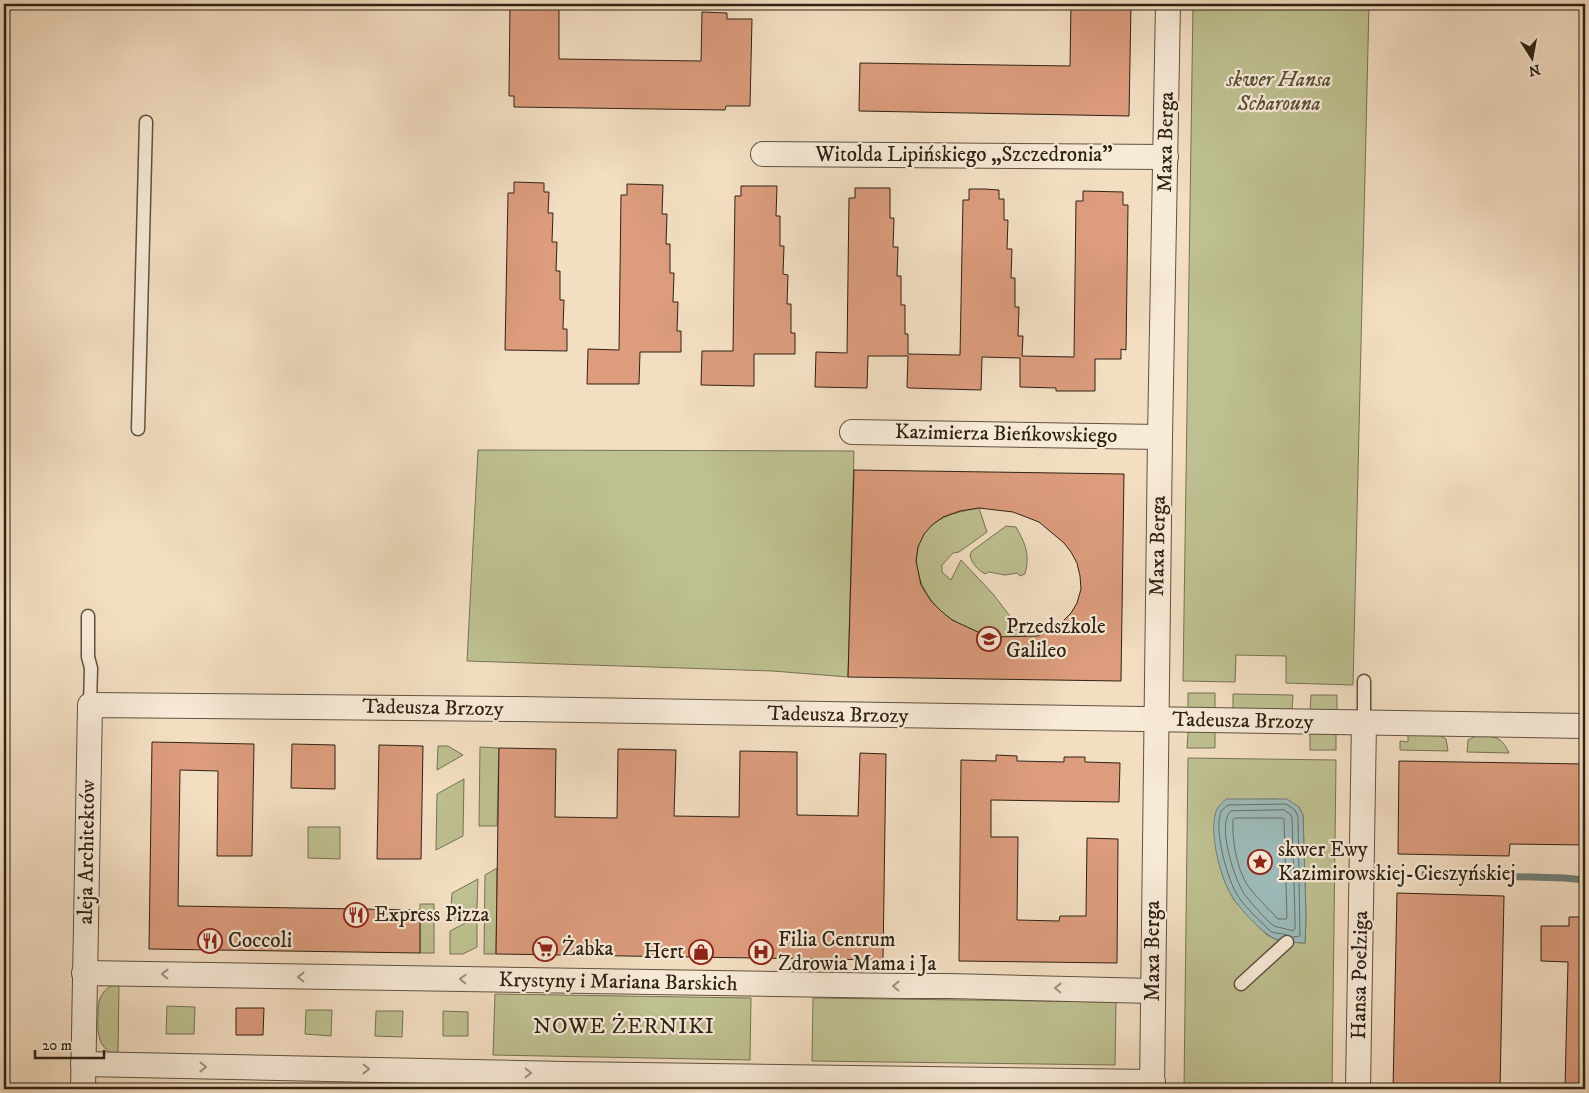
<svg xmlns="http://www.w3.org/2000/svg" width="1589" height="1093" viewBox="0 0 1589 1093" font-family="'IM FELL DW Pica',serif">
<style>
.green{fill:#bec091;stroke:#767253;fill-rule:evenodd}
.water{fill:#9dbbba;stroke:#717e78}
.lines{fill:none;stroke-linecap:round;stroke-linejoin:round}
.shore{stroke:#666f68;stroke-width:1}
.stream{stroke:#717e78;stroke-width:7}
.building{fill:#dc9c7d;stroke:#2f2315;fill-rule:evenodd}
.service-casing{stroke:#605240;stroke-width:15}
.minor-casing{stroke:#605240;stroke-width:26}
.service{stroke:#f7ead7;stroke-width:12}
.minor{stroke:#f7ead7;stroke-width:24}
.oneway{stroke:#9d9080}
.labels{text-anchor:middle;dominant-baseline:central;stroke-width:4.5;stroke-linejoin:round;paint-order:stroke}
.park-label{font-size:21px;font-style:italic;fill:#5a523a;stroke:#f7ead7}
.street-label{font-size:21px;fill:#2f2315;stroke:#f7ead7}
.poi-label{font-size:21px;fill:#2f2315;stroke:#f7ead7;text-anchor:start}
.neighbourhood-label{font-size:22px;letter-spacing:1px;fill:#2f2315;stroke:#f7ead7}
</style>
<rect width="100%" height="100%" fill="#f3dec2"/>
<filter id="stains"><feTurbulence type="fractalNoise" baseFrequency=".004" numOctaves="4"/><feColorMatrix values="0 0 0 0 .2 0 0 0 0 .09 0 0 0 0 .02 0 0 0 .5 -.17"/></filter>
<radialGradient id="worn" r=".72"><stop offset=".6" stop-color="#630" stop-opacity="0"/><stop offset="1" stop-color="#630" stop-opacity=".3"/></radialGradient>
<g class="green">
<path d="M1193,4H1369L1353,685L1286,683V656L1236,655L1235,682L1183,681Z"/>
<path d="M478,450L854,451L848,677L773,671L467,661Z"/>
<path d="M979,508L987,532L959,552L953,553L942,565V572L951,580L961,560L993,594L1026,637C1016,637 1005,638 996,637C981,635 965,628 953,620C922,602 900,552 933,524C946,514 963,511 979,508Z"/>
<path d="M1006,526L1016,527C1026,545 1030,554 1025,574L1020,576L1017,573L1005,575L989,572L985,574C977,569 972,564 970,555L972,551Z"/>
<path d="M1188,693H1215V710L1188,709Z"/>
<path d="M1233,694L1293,695L1292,711L1233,710Z"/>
<path d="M1311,695H1337V711H1310Z"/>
<path d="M1192,731L1215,732V748H1187L1188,733Z"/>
<rect x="1310" y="733" width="26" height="17"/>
<path d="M1408,735H1439L1446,739L1448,751L1400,750V741L1408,742Z"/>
<path d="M1476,736C1493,736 1501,735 1509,753L1467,752L1468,740Z"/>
<path d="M438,746H448L463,755L437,770Z"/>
<path d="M480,747L499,748L497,826H479Z"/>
<path d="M1188,758L1336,760L1332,1089H1184ZM1276,799L1299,807L1303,815L1306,917L1305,943L1287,942L1282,938L1277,940L1267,935L1234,900L1224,880L1218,856L1214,828L1226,800Z"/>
<path d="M464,779L463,836L436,850L437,794Z"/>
<path d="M308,827H340V859L308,858Z"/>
<path d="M497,868L496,954H484L485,875Z"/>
<path d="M478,879L477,908L450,923L452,893Z"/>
<rect x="420" y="904" width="14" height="49"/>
<path d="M477,917V947L463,954H450V931Z"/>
<path d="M119,983L118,1056C98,1050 97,1033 98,1015C98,1007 98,1000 103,993C107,987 113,985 119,983Z"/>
<path d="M495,994L751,998L750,1060L493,1055Z"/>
<path d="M813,998L1116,1002L1115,1065L812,1061Z"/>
<path d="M167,1006L195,1007L194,1034H166Z"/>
<path d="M306,1010H332L331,1036L305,1034Z"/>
<path d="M376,1011H403L402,1037L375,1036Z"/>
<path d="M443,1011L468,1012V1036H443Z"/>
</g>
<path class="water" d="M1226,799H1287L1299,807L1303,815L1306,917L1305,943L1287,942L1282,938L1277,940C1262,933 1245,914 1235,901C1221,882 1210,838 1215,815C1216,808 1221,804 1226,799Z"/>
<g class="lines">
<g class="shore">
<path d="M1284,810L1290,814L1292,818L1295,917V929L1292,931C1288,929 1276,927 1274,926C1267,921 1247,899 1243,892C1234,877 1216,823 1231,811Z"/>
<path d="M1236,818H1282L1284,819L1287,917L1286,919H1278C1269,909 1259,900 1251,890C1237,873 1232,841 1233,820Z"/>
<path d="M1286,935C1280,932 1278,935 1270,931C1260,920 1246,909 1238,896C1228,882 1212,826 1222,810C1223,809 1227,806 1228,805L1286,804L1295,810L1298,817L1300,936L1293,937"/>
</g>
<path class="stream" d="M1425,874L1564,878L1585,880"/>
</g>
<g class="building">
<path d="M510,4H559V59L701,61L702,12L727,13V19H752L750,106H726L725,110L514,107V96H509Z"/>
<path d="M1071,4H1131L1129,116L859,111L860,63L1070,66Z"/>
<path d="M514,182L544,183V192H549L548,213H553L552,242H557L556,271H560V300H564L563,329H567V351L505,350L508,193H514Z"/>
<path d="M627,184L663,185L662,214H667L666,244H670V273H674L673,302H678L677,331H681V352H640L639,384H587L588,349L619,350L621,195H627Z"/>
<path d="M741,186H777L776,216H780V246H784L783,274L788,275L787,304H791V333H795V354H754V386L701,385L702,351H733L735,196H741Z"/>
<path d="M855,188H890V218H894L893,247H898L897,276H901V305H905V334H908V354L960,355L963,200H969V189H984L999,190V199H1004V220H1008L1007,249H1012L1011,278H1015V307H1019L1018,336H1023L1022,356L1074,357L1076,201H1083V191L1123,192V205H1128L1126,350L1121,349V359H1095V391H1056V388L1020,387V358L982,357L981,390L909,388L907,387L908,356H868L867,388L815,387L816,352L847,353L849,198H855Z"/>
<path d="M854,470L1124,474L1121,681L848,677ZM979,508L1013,512L1039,522L1064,543L1071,552L1077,563L1080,576L1081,589L1077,603L1071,613L1056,628L1038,636L995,637L978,632L952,620L941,611L931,601L921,585L916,561L918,547L924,534L932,525L943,517L960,511Z"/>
<path d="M152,742L254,744L252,856H217L218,771L180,770L178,906L420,910V953L149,949Z"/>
<path d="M292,744L335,745V789L291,788Z"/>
<path d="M379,745L423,746L421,859H377Z"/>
<path d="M499,748L556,749L555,817L617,818L618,749L676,750L674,816L739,817L740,751L797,752V815L858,816L860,753L886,754L883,960L496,954Z"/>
<path d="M996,755L1017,756V761L1064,762V757H1085V762L1120,763L1119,802L991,800V837H1018L1017,920L1059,921L1060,916H1086L1087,838L1118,839L1117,963L959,961L961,760L996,761Z"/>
<path d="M1399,761L1585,764V845L1510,844L1509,856L1398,854Z"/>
<path d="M1397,893L1504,896L1500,1089H1393Z"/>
<path d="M1569,917H1585V1089H1565L1568,962L1541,961V926H1569Z"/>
<path d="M236,1008H264L263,1035H236Z"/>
</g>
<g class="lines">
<defs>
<g id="service">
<path d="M138,429L146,122"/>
<path d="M88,616V657L91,668L90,705"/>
<path d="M1364,722V681"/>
<path d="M1241,984L1287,942"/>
</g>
<g id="minor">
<path d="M763,154L1166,157"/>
<path d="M852,432L1160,437"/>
<path d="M84,973L902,986H949L1153,991"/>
<path d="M83,1064L566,1074L1153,1082"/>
<path d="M83,1089L90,705L518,709L1585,726"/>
<path d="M1152,1089L1160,437L1168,4"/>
<path d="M1358,1089L1364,722"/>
</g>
</defs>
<use href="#service" class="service-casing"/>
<use href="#minor" class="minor-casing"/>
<use href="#service" class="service"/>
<use href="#minor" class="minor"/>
</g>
<defs><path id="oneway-chevron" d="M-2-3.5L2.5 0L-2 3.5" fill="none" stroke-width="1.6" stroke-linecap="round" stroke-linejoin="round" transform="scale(1.25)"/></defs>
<g class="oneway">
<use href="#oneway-chevron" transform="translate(165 974) rotate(-179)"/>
<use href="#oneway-chevron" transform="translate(301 977) rotate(-179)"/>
<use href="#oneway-chevron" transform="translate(463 979) rotate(-178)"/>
<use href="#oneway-chevron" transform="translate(896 986) rotate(-179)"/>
<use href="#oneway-chevron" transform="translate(1058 988) rotate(-179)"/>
<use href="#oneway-chevron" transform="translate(203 1067) rotate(1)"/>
<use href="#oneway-chevron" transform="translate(366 1069) rotate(1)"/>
<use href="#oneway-chevron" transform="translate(528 1073) rotate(1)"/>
</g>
<defs>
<symbol id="school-ring" viewBox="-11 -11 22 22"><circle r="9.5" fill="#f7ead7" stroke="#8f2418" stroke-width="1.5"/><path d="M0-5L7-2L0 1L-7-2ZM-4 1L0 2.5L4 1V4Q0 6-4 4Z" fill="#8f2418"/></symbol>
<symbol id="sight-ring" viewBox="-11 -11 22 22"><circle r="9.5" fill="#f7ead7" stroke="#8f2418" stroke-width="1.5"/><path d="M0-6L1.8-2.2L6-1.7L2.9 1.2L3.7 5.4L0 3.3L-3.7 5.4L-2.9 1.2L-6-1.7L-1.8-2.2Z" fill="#8f2418"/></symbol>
<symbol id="restaurant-ring" viewBox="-11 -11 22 22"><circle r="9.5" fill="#f7ead7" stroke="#8f2418" stroke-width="1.5"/><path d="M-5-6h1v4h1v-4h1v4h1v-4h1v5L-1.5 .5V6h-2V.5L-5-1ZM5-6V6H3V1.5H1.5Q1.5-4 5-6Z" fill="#8f2418"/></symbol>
<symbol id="supermarket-ring" viewBox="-11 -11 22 22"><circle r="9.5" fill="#f7ead7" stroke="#8f2418" stroke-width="1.5"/><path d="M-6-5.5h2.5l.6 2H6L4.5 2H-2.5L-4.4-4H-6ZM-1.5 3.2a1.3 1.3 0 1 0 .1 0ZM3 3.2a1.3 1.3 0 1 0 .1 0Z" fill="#8f2418"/></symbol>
<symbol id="shop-ring" viewBox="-11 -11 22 22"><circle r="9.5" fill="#f7ead7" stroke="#8f2418" stroke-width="1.5"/><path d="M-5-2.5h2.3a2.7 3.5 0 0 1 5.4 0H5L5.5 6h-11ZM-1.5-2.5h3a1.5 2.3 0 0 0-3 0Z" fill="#8f2418"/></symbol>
<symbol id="hospital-ring" viewBox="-11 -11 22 22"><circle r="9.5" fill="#f7ead7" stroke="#8f2418" stroke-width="1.5"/><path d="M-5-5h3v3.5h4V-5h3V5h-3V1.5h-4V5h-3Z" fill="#8f2418"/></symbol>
</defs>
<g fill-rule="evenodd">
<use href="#school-ring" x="975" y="625" width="28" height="28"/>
<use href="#sight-ring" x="1246" y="848" width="28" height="28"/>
<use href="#restaurant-ring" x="342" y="901" width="28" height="28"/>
<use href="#restaurant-ring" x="196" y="927" width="28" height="28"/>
<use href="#supermarket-ring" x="531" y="935" width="28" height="28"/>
<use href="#shop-ring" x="687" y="938" width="28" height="28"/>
<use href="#hospital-ring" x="747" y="938" width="28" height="28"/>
</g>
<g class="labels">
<g class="park-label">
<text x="1279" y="80">skwer Hansa<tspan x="1279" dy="24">Scharouna</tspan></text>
</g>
<g class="street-label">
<text transform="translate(1166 142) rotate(-89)">Maxa Berga</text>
<text x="964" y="155">Witolda Lipińskiego „Szczedronia”</text>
<text transform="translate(1006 434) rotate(1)">Kazimierza Bieńkowskiego</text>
<text transform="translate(1158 546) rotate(-89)">Maxa Berga</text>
<text transform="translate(433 708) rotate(1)">Tadeusza Brzozy</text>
<text transform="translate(838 715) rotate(1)">Tadeusza Brzozy</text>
<text transform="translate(1243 721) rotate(1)">Tadeusza Brzozy</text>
<text transform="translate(87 852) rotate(-89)">aleja Architektów</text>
<text transform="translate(1153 951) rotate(-90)">Maxa Berga</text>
<text transform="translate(1360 975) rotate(-89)">Hansa Poelziga</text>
<text transform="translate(618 982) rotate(1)">Krystyny i Mariana Barskich</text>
</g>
<g class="poi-label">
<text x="1006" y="627">Przedszkole<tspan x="1006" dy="24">Galileo</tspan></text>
<text x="1278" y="850">skwer Ewy<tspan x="1278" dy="24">Kazimirowskiej-Cieszyńskiej</tspan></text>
<text x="374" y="915">Express Pizza</text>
<text x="778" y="940">Filia Centrum<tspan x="778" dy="24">Zdrowia Mama i Ja</tspan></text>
<text x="228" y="941">Coccoli</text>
<text x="562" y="949">Żabka</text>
<text x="684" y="952" text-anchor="end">Hert</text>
</g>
<g class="neighbourhood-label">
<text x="624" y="1026">NOWE ŻERNIKI</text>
</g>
</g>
<rect width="1589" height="1093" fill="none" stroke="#f3dec2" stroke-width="20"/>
<rect x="5" y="5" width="1579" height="1083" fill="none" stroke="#2f2315" stroke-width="2.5"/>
<rect x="10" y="10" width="1569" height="1073" fill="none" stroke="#2f2315"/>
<g transform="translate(1532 58) rotate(169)" stroke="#f7ead7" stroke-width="4" paint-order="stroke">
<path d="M0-4L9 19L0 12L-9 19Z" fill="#2f2315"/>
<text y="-8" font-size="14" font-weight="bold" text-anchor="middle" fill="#2f2315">N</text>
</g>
<path d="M35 1050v8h69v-8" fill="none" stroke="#2f2315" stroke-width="2.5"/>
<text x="42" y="1050" font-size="15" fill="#2f2315" stroke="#f7ead7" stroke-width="4" paint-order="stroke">20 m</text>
<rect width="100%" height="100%" filter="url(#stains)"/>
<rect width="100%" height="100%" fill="url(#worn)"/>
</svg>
